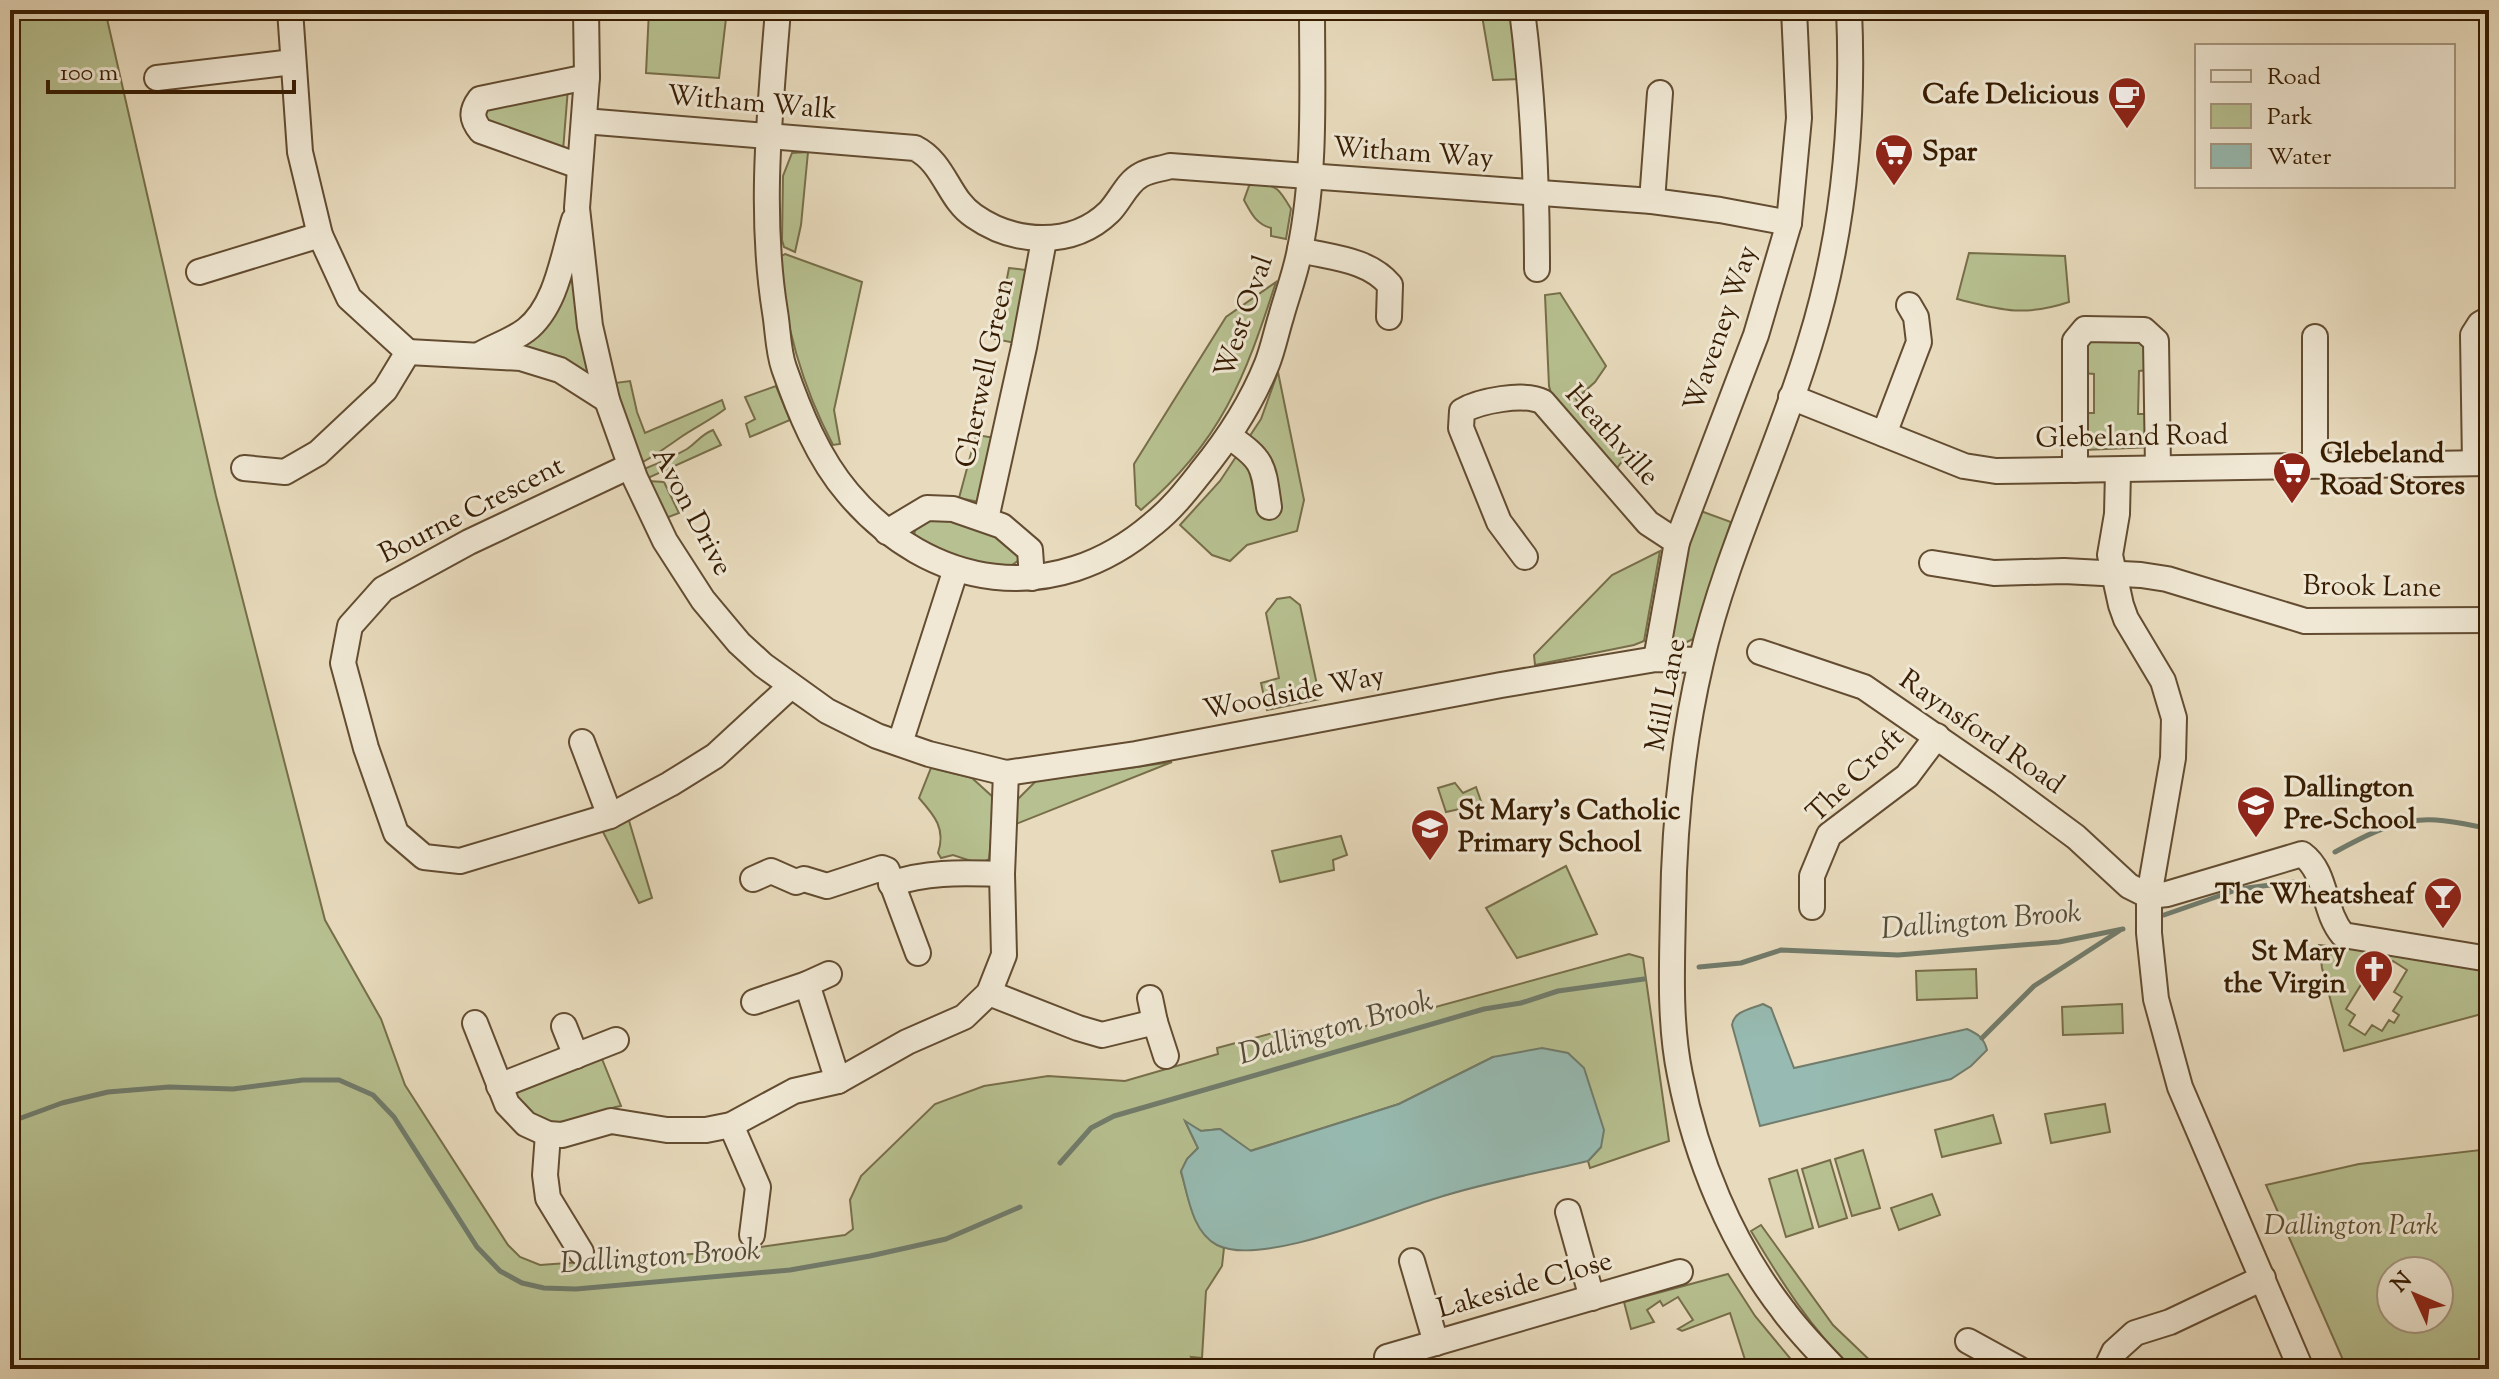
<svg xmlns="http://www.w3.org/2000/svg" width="2499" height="1379" viewBox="0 0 2499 1379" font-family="'Sorts Mill Goudy',serif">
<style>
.green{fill:#b7c090;stroke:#776e49;stroke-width:2;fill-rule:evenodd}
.water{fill:#97bbb2;stroke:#717c6c;stroke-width:2}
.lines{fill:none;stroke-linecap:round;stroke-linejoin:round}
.stream{stroke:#717c6c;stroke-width:5}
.minor-casing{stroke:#634c31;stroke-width:28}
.minor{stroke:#f0e8d4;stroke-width:24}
.labels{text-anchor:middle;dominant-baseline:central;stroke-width:6;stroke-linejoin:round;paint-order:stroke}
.poi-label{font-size:28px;font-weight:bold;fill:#371d02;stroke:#f0e8d4;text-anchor:start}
.street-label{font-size:28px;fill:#371d02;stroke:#f0e8d4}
.park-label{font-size:28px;font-style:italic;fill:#5d4e2d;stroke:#f0e8d4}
.water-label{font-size:30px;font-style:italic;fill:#544c37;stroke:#f0e8d4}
</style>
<rect width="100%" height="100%" fill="#e8dbbd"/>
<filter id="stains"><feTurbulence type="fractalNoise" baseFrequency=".0025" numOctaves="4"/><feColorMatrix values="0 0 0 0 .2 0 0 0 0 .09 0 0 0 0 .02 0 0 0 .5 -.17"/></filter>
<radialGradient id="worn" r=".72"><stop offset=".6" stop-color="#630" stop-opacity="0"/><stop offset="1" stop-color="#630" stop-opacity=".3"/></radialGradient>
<g class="green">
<path d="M10,10H105L216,496L325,920L381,1019L405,1085L508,1245L520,1257L540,1265L733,1251L845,1235L853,1229L850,1200L861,1176L935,1104L984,1086L1048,1076L1125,1081L1218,1054L1217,1048L1277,1032L1355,1029L1629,954L1643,958L1669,1141L1590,1168L1588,1161L1601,1147L1493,1057L1399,1104L1250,1151L1220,1129L1201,1131L1186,1123L1198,1148L1187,1159L1181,1172C1190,1201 1193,1235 1224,1248L1222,1266L1206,1291L1202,1358L1191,1357L1197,1369H10V128L19,137L10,55Z"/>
<path d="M649,10H727L719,78L646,73Z"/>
<path d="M1481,10H1513L1521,79L1493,80Z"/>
<path d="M568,88L563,151L484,125L482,106Z"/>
<path d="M808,152L801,225L795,252L784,247L782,240L783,176L792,153Z"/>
<path d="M1254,183C1277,184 1280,190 1291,209L1286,239L1271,236V228C1256,224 1251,213 1244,200L1249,186Z"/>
<path d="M571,249L594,376L515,348Z"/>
<path d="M1969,253L2065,256L2069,302C2024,317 2001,310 1957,299Z"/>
<path d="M785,254L862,282L834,410L840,444L833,445C803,388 783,322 780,257Z"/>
<path d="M1009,268L1034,271L1021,344L995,339Z"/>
<path d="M1276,282C1245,378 1221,442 1141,510L1136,505L1134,464L1226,317Z"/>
<path d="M1560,293L1606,366L1595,382L1576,399L1624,459L1613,473L1553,400L1549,386L1545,295Z"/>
<path d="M2139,336L2150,348L2149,370L2139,371L2138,414H2152V447L2085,450L2082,413H2094V374L2083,373L2082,342Z"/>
<path d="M1278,372L1304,500L1297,531L1247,545L1230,561L1212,555L1180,525L1220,481L1261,419Z"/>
<path d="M630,381L637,412L645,433L722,400L725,409C711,420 695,427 681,437C668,446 657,454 643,462L627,427L615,383Z"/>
<path d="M776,386L790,420L750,437L746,424L755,419L745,397Z"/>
<path d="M713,430L721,445L648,478L644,469C659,463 673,457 687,449C698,442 700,435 713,430Z"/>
<path d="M976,435L1002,439L984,503L959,498Z"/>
<path d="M648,481L664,482L679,513L666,518Z"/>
<path d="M1698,510L1731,522L1693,639L1679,646L1669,632L1679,566Z"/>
<path d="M960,517L1019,549V560L1008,568L952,559L914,537L916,521Z"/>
<path d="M1660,551L1644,641L1634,645L1535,665L1534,655L1612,575Z"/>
<path d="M1290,597L1300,605L1320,699L1267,710L1261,683L1279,678L1266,613L1277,599Z"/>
<path d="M1172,762L1016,824L1017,800L1036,781Z"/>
<path d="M931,768L972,778L995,799L989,859L980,864L953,855L941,858L938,853C946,829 935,816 919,798Z"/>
<path d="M1455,783L1463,793L1476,787L1482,804L1446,812L1438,788Z"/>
<path d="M627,814L652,898L639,903L600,826Z"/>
<path d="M1341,836L1347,855L1333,860L1334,870L1280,882L1272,851Z"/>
<path d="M1566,866L1597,934L1517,958L1486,908Z"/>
<path d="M2319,945L2380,951L2382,959L2371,976L2367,975L2346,1009L2355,1015L2349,1025L2365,1035L2372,1025L2382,1031L2389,1020L2394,1023L2399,1015L2393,1011L2402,997L2394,992L2407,970L2393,961L2390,965L2385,961L2384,951L2429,955L2489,971V1012L2344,1051L2322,968Z"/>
<path d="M1976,969L1977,998L1917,1000L1916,971Z"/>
<path d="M2122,1004L2123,1033L2063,1035L2062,1007Z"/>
<path d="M602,1059L621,1106C595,1109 566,1135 541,1121C530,1114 520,1103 511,1095L519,1084L529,1086Z"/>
<path d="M2105,1104L2110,1132L2051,1143L2045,1114Z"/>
<path d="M1993,1115L2001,1143L1942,1157L1935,1130Z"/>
<path d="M2489,1149V1369H2347L2266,1185L2359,1164ZM2391,1271H2439V1319H2391Z"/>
<path d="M1863,1150L1880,1208L1852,1216L1835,1159Z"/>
<path d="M1830,1160L1847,1218L1819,1227L1802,1169Z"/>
<path d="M1797,1170L1813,1228L1786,1237L1769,1179Z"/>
<path d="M1932,1194L1940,1215L1899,1230L1891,1208Z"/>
<path d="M1761,1225L1833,1325L1879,1369H1853C1811,1329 1781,1281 1751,1231Z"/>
<path d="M1728,1274L1755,1316L1799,1369H1748L1730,1313L1682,1331L1678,1329L1693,1320L1678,1297L1663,1306L1660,1301L1647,1310L1654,1322L1631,1329L1624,1302Z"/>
</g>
<g class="water">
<path d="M1763,1004L1771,1008L1794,1068L1967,1029C1978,1034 1984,1038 1987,1050L1971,1066L1951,1079L1760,1126L1732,1025C1734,1011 1750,1009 1763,1004Z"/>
<path d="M1542,1048L1568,1053L1584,1068L1604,1130L1601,1147L1588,1161C1539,1173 1488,1182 1440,1197C1392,1211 1262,1268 1217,1245C1192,1232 1188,1196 1181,1171L1187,1159L1198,1148L1185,1121L1201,1131L1220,1129L1251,1151L1399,1104L1493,1057Z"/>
</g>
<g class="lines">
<g class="stream">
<path d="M2335,852C2398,818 2418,812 2489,829"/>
<path d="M2164,915L2239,889L2293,882"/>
<path d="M1699,967L1741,963L1781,950L1898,955L2059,942L2123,929"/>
<path d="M1982,1038L2034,986L2119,931"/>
<path d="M10,1122L62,1103L108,1092L169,1087L233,1089L303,1080H339L373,1095L394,1117L477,1247L500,1271L522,1283L544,1288L576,1289L790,1270L870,1256L946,1239L1020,1207"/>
<path d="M1060,1163L1091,1128L1114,1116L1484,1009L1521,1003L1558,991L1644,979"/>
</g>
<defs>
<g id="minor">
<path d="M290,10L300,152L320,235L349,298L408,352"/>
<path d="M586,10L587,77L577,208L590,326L607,400L635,478L665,541L703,600L739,643L763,665L827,711L877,736L929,754L1006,773L1136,754L1501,685L1656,659L1701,660"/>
<path d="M778,10C770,111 759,212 775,312C778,330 778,351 784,368C799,411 818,458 848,493C930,590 1054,609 1153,524C1172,509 1186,491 1201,472C1228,439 1251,404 1267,364C1273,349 1276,333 1281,317C1287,295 1296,272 1300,249C1316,172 1312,89 1312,10"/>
<path d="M1522,10C1533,96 1537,183 1537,269"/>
<path d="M157,78L293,62"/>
<path d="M584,121L915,148C945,163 948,199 974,216C1014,244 1072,248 1109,212C1120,201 1127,182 1141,175C1149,170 1161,169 1170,166L1652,201L1720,210L1789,223"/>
<path d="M579,166L481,131C471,119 471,111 480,99L587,77"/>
<path d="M1652,201L1660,93"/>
<path d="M1300,250C1332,258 1368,259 1390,285L1389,317"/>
<path d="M199,272L320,235"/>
<path d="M2315,337V464"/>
<path d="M408,352L521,358L560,370L607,400"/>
<path d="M481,354C495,346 513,340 526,330C557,306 563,255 574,220"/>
<path d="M1791,397L1964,466L1996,471L2489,463"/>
<path d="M1884,434L1919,342L1916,317L1909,305"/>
<path d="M1230,437C1265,461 1263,466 1269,507"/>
<path d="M2475,463L2473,335L2480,324L2489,319"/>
<path d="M630,466L469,542L383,589L350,626L343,663L366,748L396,833L424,857L460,861L610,816L670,784L715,756L791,686"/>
<path d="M244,468L285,472L318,453L385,390L408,352"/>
<path d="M2075,470V341L2085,329L2144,330L2156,341L2158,468"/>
<path d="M2118,471L2117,514L2110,555L2121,605L2126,619L2163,681L2174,718L2173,758L2149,896V933L2156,999L2180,1087L2301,1369"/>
<path d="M986,519L1024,347L1044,240"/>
<path d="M887,532L927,508L953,509L1002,526L1030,550L1032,578"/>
<path d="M1525,557L1499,522L1461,428L1462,411C1479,401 1524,392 1543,402L1648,523L1677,542"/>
<path d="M1932,563L1994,573L2064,571L2141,575L2167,579L2305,621L2489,620"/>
<path d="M1760,652L1864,687L2003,783L2076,837L2129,886L2149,896"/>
<path d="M1656,659L1677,542L1756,335L1789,223L1799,118L1794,10"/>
<path d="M582,742L610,816"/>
<path d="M900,743L956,569"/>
<path d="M753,879L771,871L796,882L804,879L827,886L882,868L887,870L918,953"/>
<path d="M891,884C928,871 964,873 1002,874"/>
<path d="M2149,896L2167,894L2302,854C2328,873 2322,910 2343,935L2489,959"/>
<path d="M1812,907V876L1829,835L1907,776L1937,736"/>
<path d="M807,984L829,974"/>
<path d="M989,993L1078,1028L1102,1035L1155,1022L1166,1056"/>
<path d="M1150,998L1155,1022"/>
<path d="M754,1002L807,984L838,1081"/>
<path d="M475,1023L507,1104L526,1124L548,1134L562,1135L611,1121L667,1130H706L731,1125L794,1091L838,1081L907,1042L964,1017L989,993L1004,955L1002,874L1006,773"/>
<path d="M564,1026L576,1056"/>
<path d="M499,1086L616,1040"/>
<path d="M731,1125L758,1187L752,1235"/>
<path d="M548,1134L545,1175L548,1198L581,1252"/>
<path d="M1568,1212L1592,1298"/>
<path d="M1412,1261L1436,1343"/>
<path d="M1968,1341L2019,1369"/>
<path d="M1387,1357L1680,1272"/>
<path d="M1835,1369C1817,1350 1798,1331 1783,1310C1731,1243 1696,1158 1680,1075C1669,1022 1672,965 1673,911C1674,827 1682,743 1701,662C1726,552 1778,451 1810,343C1843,237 1854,121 1849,10"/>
<path d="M2106,1369L2114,1352L2135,1333L2170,1322L2263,1278"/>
</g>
</defs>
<use href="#minor" class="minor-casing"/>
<use href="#minor" class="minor"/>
</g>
<defs>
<symbol id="cafe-pin" viewBox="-11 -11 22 30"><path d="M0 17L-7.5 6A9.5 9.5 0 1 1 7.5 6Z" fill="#8f2418" stroke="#f0e8d4"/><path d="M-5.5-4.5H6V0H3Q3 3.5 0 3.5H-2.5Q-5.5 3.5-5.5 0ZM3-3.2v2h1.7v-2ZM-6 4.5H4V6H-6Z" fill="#fff"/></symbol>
<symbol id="supermarket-pin" viewBox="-11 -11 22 30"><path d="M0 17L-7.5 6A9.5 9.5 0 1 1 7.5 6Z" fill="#8f2418" stroke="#f0e8d4"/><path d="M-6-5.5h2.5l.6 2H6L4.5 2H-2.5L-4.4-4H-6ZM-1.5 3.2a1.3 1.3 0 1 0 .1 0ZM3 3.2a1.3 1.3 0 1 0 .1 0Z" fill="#fff"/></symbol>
<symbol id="school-pin" viewBox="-11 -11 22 30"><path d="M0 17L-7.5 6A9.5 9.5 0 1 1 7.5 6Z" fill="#8f2418" stroke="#f0e8d4"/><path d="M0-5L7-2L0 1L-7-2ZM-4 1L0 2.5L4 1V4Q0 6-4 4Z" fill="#fff"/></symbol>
<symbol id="bar-pin" viewBox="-11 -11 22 30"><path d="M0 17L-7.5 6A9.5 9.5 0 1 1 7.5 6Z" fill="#8f2418" stroke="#f0e8d4"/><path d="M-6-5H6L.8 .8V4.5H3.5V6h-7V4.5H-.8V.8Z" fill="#fff"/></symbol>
<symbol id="church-pin" viewBox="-11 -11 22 30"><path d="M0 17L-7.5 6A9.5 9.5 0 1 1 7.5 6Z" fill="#8f2418" stroke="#f0e8d4"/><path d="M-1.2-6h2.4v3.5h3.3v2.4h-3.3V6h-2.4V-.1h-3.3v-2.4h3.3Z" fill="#fff"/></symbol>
</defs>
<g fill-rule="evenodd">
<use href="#cafe-pin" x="2105" y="74" width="44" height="60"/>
<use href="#supermarket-pin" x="1872" y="131" width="44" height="60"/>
<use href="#supermarket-pin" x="2270" y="449" width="44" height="60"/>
<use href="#school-pin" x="2234" y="783" width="44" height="60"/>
<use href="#school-pin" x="1408" y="806" width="44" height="60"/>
<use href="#bar-pin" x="2421" y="874" width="44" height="60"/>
<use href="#church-pin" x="2352" y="947" width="44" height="60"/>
</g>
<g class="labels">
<g class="poi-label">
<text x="2099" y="96" text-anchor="end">Cafe Delicious</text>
<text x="1922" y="153">Spar</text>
<text x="2320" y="455">Glebeland<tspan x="2320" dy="32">Road Stores</tspan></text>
<text x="2284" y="789">Dallington<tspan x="2284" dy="32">Pre-School</tspan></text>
<text x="1458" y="812">St Mary's Catholic<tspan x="1458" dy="32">Primary School</tspan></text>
<text x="2415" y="896" text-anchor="end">The Wheatsheaf</text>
<text x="2346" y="953" text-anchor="end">St Mary<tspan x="2346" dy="32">the Virgin</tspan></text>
</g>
<g class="street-label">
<text transform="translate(752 104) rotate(5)">Witham Walk</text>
<text transform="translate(1413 154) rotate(4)">Witham Way</text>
<text transform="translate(1245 317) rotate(-71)">West Oval</text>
<text transform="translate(1722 329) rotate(-71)">Waveney Way</text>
<text transform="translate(986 373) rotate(-78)">Cherwell Green</text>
<text transform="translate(1611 436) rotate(48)">Heathville</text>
<text transform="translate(2132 438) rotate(-1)">Glebeland Road</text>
<text transform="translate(472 511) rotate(-27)">Bourne Crescent</text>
<text transform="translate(691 512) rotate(62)">Avon Drive</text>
<text transform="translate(2372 588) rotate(1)">Brook Lane</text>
<text transform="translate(1294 694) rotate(-11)">Woodside Way</text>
<text transform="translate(1667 695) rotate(-79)">Mill Lane</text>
<text transform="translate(1981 733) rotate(35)">Raynsford Road</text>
<text transform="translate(1856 776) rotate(-44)">The Croft</text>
<text transform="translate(1525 1286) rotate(-16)">Lakeside Close</text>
</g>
<g class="park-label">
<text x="2351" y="1227">Dallington Park</text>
</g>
<g class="water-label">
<text transform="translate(1981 922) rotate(-5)">Dallington Brook</text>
<text transform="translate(1336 1029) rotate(-16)">Dallington Brook</text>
<text transform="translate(660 1258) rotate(-4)">Dallington Brook</text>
</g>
</g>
<rect width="2499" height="1379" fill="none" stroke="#e8dbbd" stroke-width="40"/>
<rect x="12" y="12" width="2475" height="1355" fill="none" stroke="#371d02" stroke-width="4"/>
<rect x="20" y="20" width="2459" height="1339" fill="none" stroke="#371d02" stroke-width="2"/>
<rect x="2195" y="44" width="260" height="144" fill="#f0e8d4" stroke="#a69780" stroke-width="2"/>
<rect x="2211" y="70" width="40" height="12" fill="#f0e8d4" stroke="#a69780" stroke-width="2"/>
<text x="2267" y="84" font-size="24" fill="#371d02">Road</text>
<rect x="2211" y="104" width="40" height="24" fill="#b7c090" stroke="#a69780" stroke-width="2"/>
<text x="2267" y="124" font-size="24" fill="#371d02">Park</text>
<rect x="2211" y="144" width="40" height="24" fill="#97bbb2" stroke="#a69780" stroke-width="2"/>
<text x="2267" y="164" font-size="24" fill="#371d02">Water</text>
<g transform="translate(2415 1295) rotate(314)"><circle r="38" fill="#f0e8d4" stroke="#a69780" stroke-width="2"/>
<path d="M0-6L14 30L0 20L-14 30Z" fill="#8f2418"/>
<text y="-12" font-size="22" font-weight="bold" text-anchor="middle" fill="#371d02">N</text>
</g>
<path d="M48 80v12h246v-12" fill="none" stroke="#371d02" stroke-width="4"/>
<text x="60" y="80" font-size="24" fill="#371d02" stroke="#f0e8d4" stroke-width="6" paint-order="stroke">100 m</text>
<rect width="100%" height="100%" filter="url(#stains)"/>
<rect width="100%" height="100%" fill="url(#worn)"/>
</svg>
